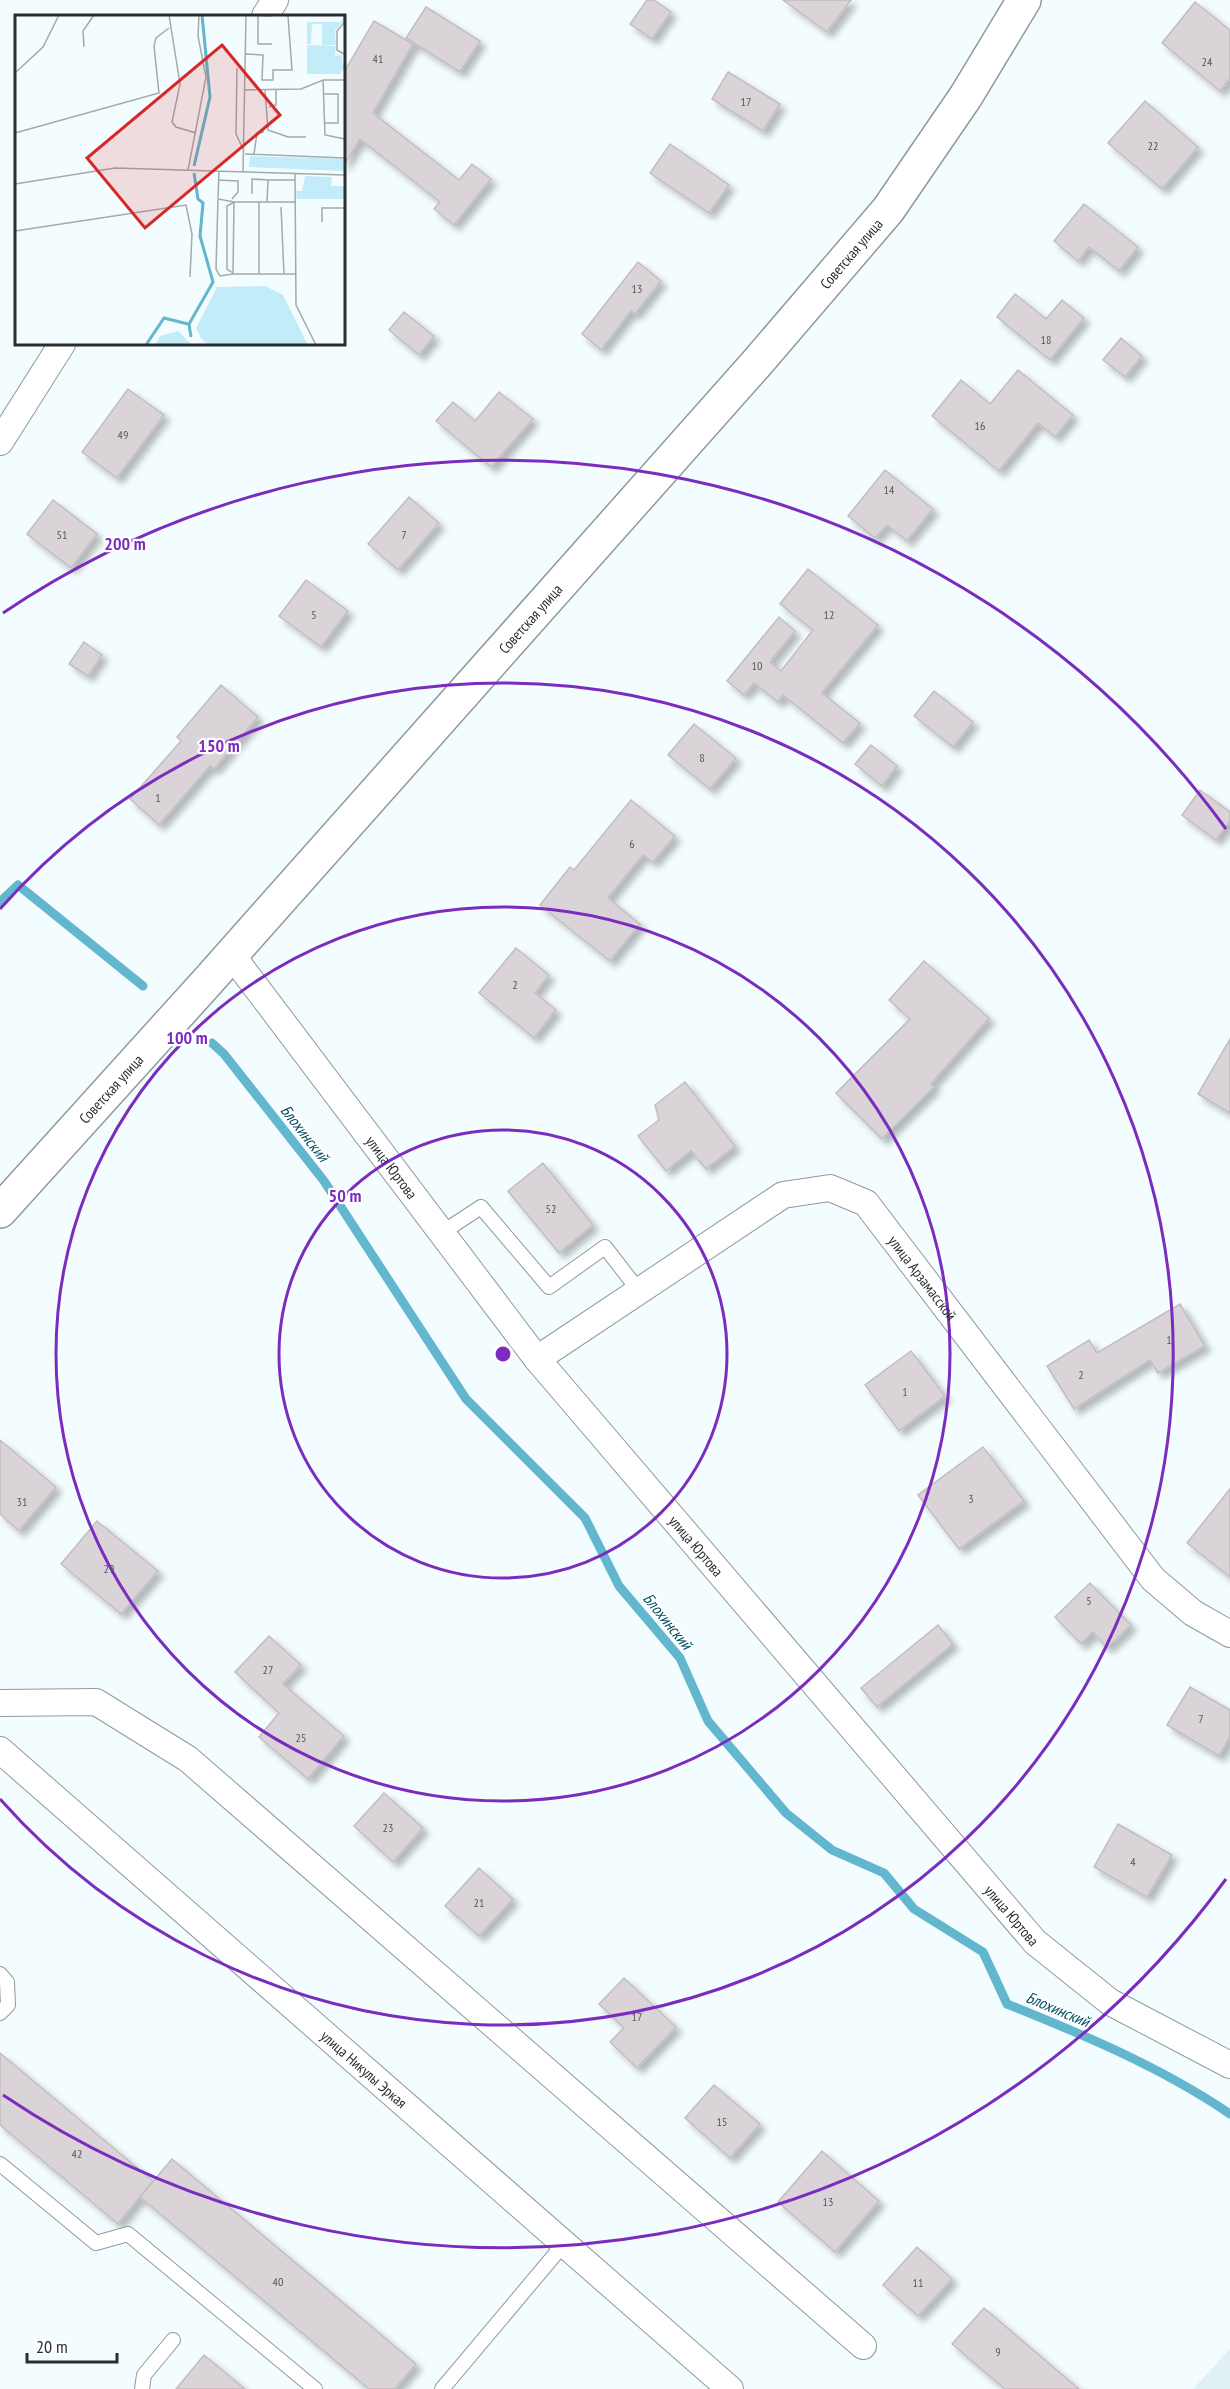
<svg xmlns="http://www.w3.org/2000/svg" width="1230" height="2389" viewBox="0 0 1230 2389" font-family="'PT Sans Narrow',sans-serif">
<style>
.built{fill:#e0f1f6}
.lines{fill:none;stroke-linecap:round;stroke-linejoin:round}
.stream{stroke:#62b7ce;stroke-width:9}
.building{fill:#dad3d7;stroke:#c3bcc0;stroke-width:1.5;filter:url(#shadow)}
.service-casing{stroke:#92999c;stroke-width:16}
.minor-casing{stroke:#92999c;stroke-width:28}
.primary-casing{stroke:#92999c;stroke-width:36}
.service{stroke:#fff;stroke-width:14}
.minor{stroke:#fff;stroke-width:26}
.primary{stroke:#fff;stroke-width:33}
.ring{fill:none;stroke:#7b2cbf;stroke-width:3}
.labels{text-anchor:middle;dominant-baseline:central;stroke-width:4.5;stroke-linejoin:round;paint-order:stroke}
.number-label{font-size:12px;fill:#575759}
.street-label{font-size:15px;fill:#2b2e2f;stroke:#fff}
.water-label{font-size:16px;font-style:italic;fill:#025061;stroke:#fff}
.inset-river{fill:none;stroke:#62b7ce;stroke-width:3}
.inset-road{fill:none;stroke:#a3aaab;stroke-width:1.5}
.view{fill:#d62828;fill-opacity:0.15;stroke:#d62828;stroke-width:3}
.inset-edge{fill:none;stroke:#2b2e2f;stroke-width:3}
.centre{fill:#7b2cbf;stroke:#fff;stroke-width:3}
.ring-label{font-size:18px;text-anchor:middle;font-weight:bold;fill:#7b2cbf;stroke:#fff;stroke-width:4.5;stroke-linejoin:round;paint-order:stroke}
</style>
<defs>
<filter id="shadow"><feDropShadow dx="5.5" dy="5.5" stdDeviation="3" flood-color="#0004"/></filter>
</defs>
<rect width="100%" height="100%" fill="#f3fcfe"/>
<path class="built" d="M1230,2349V2389H1193Z"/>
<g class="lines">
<g class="stream">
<path d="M0,902L18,885L143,986"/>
<path d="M212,1043L224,1054L324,1181L466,1399L585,1518L619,1586L680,1658L708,1721L786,1813L832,1850L884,1873L914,1909L983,1952L1007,2004C1082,2034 1163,2068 1230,2114"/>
</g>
</g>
<g class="building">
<path d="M647,0H654L671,12L652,39L630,24Z"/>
<path d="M783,0H851L827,32Z"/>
<path d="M1195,2L1230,30V78L1220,91L1162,43Z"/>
<path d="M426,7L480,41L460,72L406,38Z"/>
<path d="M374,21L413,44L373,113L459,180L472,164L491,179L454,225L434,209L440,202L360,139L344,165V72Z"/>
<path d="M728,72L780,104L763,131L712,99Z"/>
<path d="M1145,101L1198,147L1162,189L1108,143Z"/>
<path d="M670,144L729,185L709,213L650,173Z"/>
<path d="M1084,204L1138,247L1119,271L1089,247L1078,261L1054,241Z"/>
<path d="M638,262L661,281L635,314L631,311L601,350L582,334Z"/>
<path d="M1015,294L1046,319L1062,300L1084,318L1050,360L997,317Z"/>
<path d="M404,312L434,336L419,355L389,330Z"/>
<path d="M1121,338L1142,356L1125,377L1103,360Z"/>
<path d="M1018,370L1073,415L1055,437L1038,423L999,471L932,416L961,380L990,404Z"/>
<path d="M128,389L164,415L117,478L82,452Z"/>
<path d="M499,392L533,419L491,467L436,421L453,402L475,421Z"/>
<path d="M885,470L933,509L907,541L887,525L875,538L848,516Z"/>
<path d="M409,497L439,523L398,570L368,544Z"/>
<path d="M53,500L97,534L71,568L27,534Z"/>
<path d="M808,569L878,625L822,693L860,723L843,743L783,695L778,702L754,683L744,695L727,681L779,617L795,631L770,662L781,671L813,630L780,604Z"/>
<path d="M306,580L348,611L321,647L279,616Z"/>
<path d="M84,642L102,655L88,676L69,664Z"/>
<path d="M221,685L258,717L214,769L210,766L159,825L130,799L181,741L177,737Z"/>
<path d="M934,691L973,722L953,747L914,716Z"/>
<path d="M694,724L736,758L710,789L668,755Z"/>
<path d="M871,745L897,766L882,786L855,764Z"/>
<path d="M1200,790L1230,812V821L1216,840L1182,815Z"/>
<path d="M631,800L675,836L653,862L643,855L608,898L640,924L610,961L540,905L570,867L574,870Z"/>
<path d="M516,948L549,975L535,993L556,1010L534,1038L479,993Z"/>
<path d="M924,961L989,1018L931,1084L934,1087L882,1139L836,1093L910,1019L889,1000Z"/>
<path d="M1230,1039V1113L1198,1094Z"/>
<path d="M685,1082L735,1146L706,1169L691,1151L666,1171L638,1136L659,1120L655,1105Z"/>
<path d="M543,1163L593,1225L559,1253L508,1191Z"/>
<path d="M1180,1304L1205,1346L1158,1373L1150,1360L1074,1409L1047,1366L1089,1340L1097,1353Z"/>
<path d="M911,1351L945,1396L899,1431L865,1385Z"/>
<path d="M0,1440L56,1487L19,1531L0,1514Z"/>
<path d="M983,1447L1024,1501L959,1549L918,1495Z"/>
<path d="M1230,1489V1577L1187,1543Z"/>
<path d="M97,1521L158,1571L121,1614L61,1564Z"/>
<path d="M1090,1583L1131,1625L1107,1648L1093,1632L1081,1644L1055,1617Z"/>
<path d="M938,1625L953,1644L877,1707L861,1688Z"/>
<path d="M269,1636L301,1665L283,1684L344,1736L308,1779L259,1737L279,1713L235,1672Z"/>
<path d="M1190,1687L1230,1710V1737L1219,1756L1167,1725Z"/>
<path d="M384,1793L423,1828L393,1862L354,1826Z"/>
<path d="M1118,1824L1172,1855L1147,1897L1094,1867Z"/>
<path d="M479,1868L513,1899L479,1936L445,1906Z"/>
<path d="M624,1978L676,2027L637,2068L610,2042L624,2028L599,2004Z"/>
<path d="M0,2053L153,2181L118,2224L0,2125Z"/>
<path d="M714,2085L760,2124L730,2158L685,2118Z"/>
<path d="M822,2151L879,2201L835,2252L778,2202Z"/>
<path d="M172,2159L416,2364L395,2389H369L140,2197Z"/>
<path d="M917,2247L952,2279L918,2316L883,2285Z"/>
<path d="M984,2308L1079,2389H1005L952,2344Z"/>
<path d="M204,2355L245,2389H176Z"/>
</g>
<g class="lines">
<defs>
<g id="service">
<path d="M443,1232L481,1207L549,1287L605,1247L639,1291"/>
<path d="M0,1974L7,1982L8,2005L0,2013"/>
<path d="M0,2164L96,2243L128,2234L315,2389"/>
<path d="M142,2389L144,2375L173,2340"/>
<path d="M442,2389L563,2245"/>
</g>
<g id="minor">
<path d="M265,16L275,0"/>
<path d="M0,442L62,344"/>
<path id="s1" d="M231,954L537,1359L1035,1942L1110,2002L1230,2065"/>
<path id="s2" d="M537,1359L783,1195L830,1188L866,1203L1153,1579L1193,1613L1230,1634"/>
<path d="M0,1703L96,1702L188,1759L863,2346"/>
<path id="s3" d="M0,1750L730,2389"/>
</g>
<g id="primary">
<path id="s4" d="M0,1211L208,981L756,364L888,210L966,96L1024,0"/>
</g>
</defs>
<use href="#service" class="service-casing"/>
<use href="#minor" class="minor-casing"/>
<use href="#primary" class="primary-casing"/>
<use href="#service" class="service"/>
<use href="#minor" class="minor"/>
<use href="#primary" class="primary"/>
</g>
<g class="ring">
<circle cx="503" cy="1354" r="224"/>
<circle cx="503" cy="1354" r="447"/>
<path d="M0 909A671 671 0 1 1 0 1799"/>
<path d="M1226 1879A894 894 0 0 1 3 2095M3 613A894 894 0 0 1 1226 829"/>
</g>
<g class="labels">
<g class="number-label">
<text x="378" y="58">41</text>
<text x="1207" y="61">24</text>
<text x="746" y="101">17</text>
<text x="1153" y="145">22</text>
<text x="637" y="288">13</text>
<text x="1046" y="339">18</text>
<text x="980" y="425">16</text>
<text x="123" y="434">49</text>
<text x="889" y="489">14</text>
<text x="62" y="534">51</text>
<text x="404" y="534">7</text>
<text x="314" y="614">5</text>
<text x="829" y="614">12</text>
<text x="757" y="665">10</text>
<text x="702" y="757">8</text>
<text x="158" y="797">1</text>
<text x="632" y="843">6</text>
<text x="515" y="984">2</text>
<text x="551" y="1208">52</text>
<text x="1169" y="1339">1</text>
<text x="1081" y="1374">2</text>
<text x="905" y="1391">1</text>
<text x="971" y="1498">3</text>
<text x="22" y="1501">31</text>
<text x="109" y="1568">29</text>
<text x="1089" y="1600">5</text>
<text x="268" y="1669">27</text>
<text x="1201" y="1718">7</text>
<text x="301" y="1737">25</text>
<text x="388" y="1827">23</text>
<text x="1133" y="1861">4</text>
<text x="479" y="1902">21</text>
<text x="637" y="2016">17</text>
<text x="722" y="2121">15</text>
<text x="77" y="2153">42</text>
<text x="828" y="2201">13</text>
<text x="278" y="2281">40</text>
<text x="918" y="2282">11</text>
<text x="998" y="2351">9</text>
</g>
<g class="street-label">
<text stroke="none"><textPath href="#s4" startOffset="1281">Советская улица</textPath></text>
<text stroke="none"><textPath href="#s4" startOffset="795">Советская улица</textPath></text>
<text stroke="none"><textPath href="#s4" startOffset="165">Советская улица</textPath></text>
<text stroke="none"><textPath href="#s1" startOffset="267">улица Юртова</textPath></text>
<text stroke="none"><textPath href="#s2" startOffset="476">улица Арзамасской</textPath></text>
<text stroke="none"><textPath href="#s1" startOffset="753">улица Юртова</textPath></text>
<text stroke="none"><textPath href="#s1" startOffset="1239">улица Юртова</textPath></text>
<text stroke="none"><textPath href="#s3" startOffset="484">улица Никулы Эркая</textPath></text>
</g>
<g class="water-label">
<text transform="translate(305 1133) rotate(52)">Блохинский</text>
<text transform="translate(668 1621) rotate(51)">Блохинский</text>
<text transform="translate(1058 2009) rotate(23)">Блохинский</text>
</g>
</g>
<g transform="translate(15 15)">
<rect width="330" height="330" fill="#f3fcfe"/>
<path d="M328,3V7L320,16L321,30H307V9H297L296,29H292V7H326ZM292,30L321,31L320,41L327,40V50L330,43V59L327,55L325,59H292ZM290,161L317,162L316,171H330V184H282L281,176H287ZM250,271L268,280L293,330H193L186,323L181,313L202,272ZM163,316L177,330H140L145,321Z" fill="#c3ecf9"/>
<path d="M235,141L330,144V156L234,152Z" fill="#c3ecf9"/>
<path d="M302,42H321L326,51L321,56H302L297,48Z" fill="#c3ecf9"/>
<path class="inset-river" d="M179,151L195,82L187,0M176,322L174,309L198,267L185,221L188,188L183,184L179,158M131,330L149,303L173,309"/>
<path class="inset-road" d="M154,0L165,69L157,107L161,112L181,118M232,0L257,1M243,0V29H257M329,0V8L322,16V35L329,39M69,32L68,16L79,0M231,39L248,40L247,65H258V55H277L273,1M222,53L221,119L228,134M0,58L28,32L44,0M308,65H330M230,75L286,74L308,65L310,120L330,124M250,75L253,115L273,122H291M308,79H323V108H310M254,92L261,90V74M0,118L144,78L139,31L141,23L154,13M230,139L330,143M239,139L242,118L249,117M173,155L191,62L183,21L184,0M204,156L203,184L219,187M228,157L231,0M280,158L281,290L301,330M203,165L223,166V177L217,184M253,165H280M0,169L100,153L330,160M237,179V164L253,165L252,187M203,184L201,254L205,261L218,259M244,187V259H269M266,192L269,259H281M307,207V193H330M0,216L171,190L177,219L175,262M218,258L212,254V191L219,187M244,259H218L219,187H280"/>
<path class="view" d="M207,30L265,100L130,213L72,143Z"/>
<rect width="330" height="330" class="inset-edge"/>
</g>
<circle cx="503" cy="1354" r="9" class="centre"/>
<g class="ring-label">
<text x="125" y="550">200 m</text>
<text x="219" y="752">150 m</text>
<text x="187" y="1044">100 m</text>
<text x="345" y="1202">50 m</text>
</g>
<path d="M27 2353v9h90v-9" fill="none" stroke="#2b2e2f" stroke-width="3"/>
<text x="36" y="2353" font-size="18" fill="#2b2e2f" stroke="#ffffff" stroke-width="4.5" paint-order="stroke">20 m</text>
</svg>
